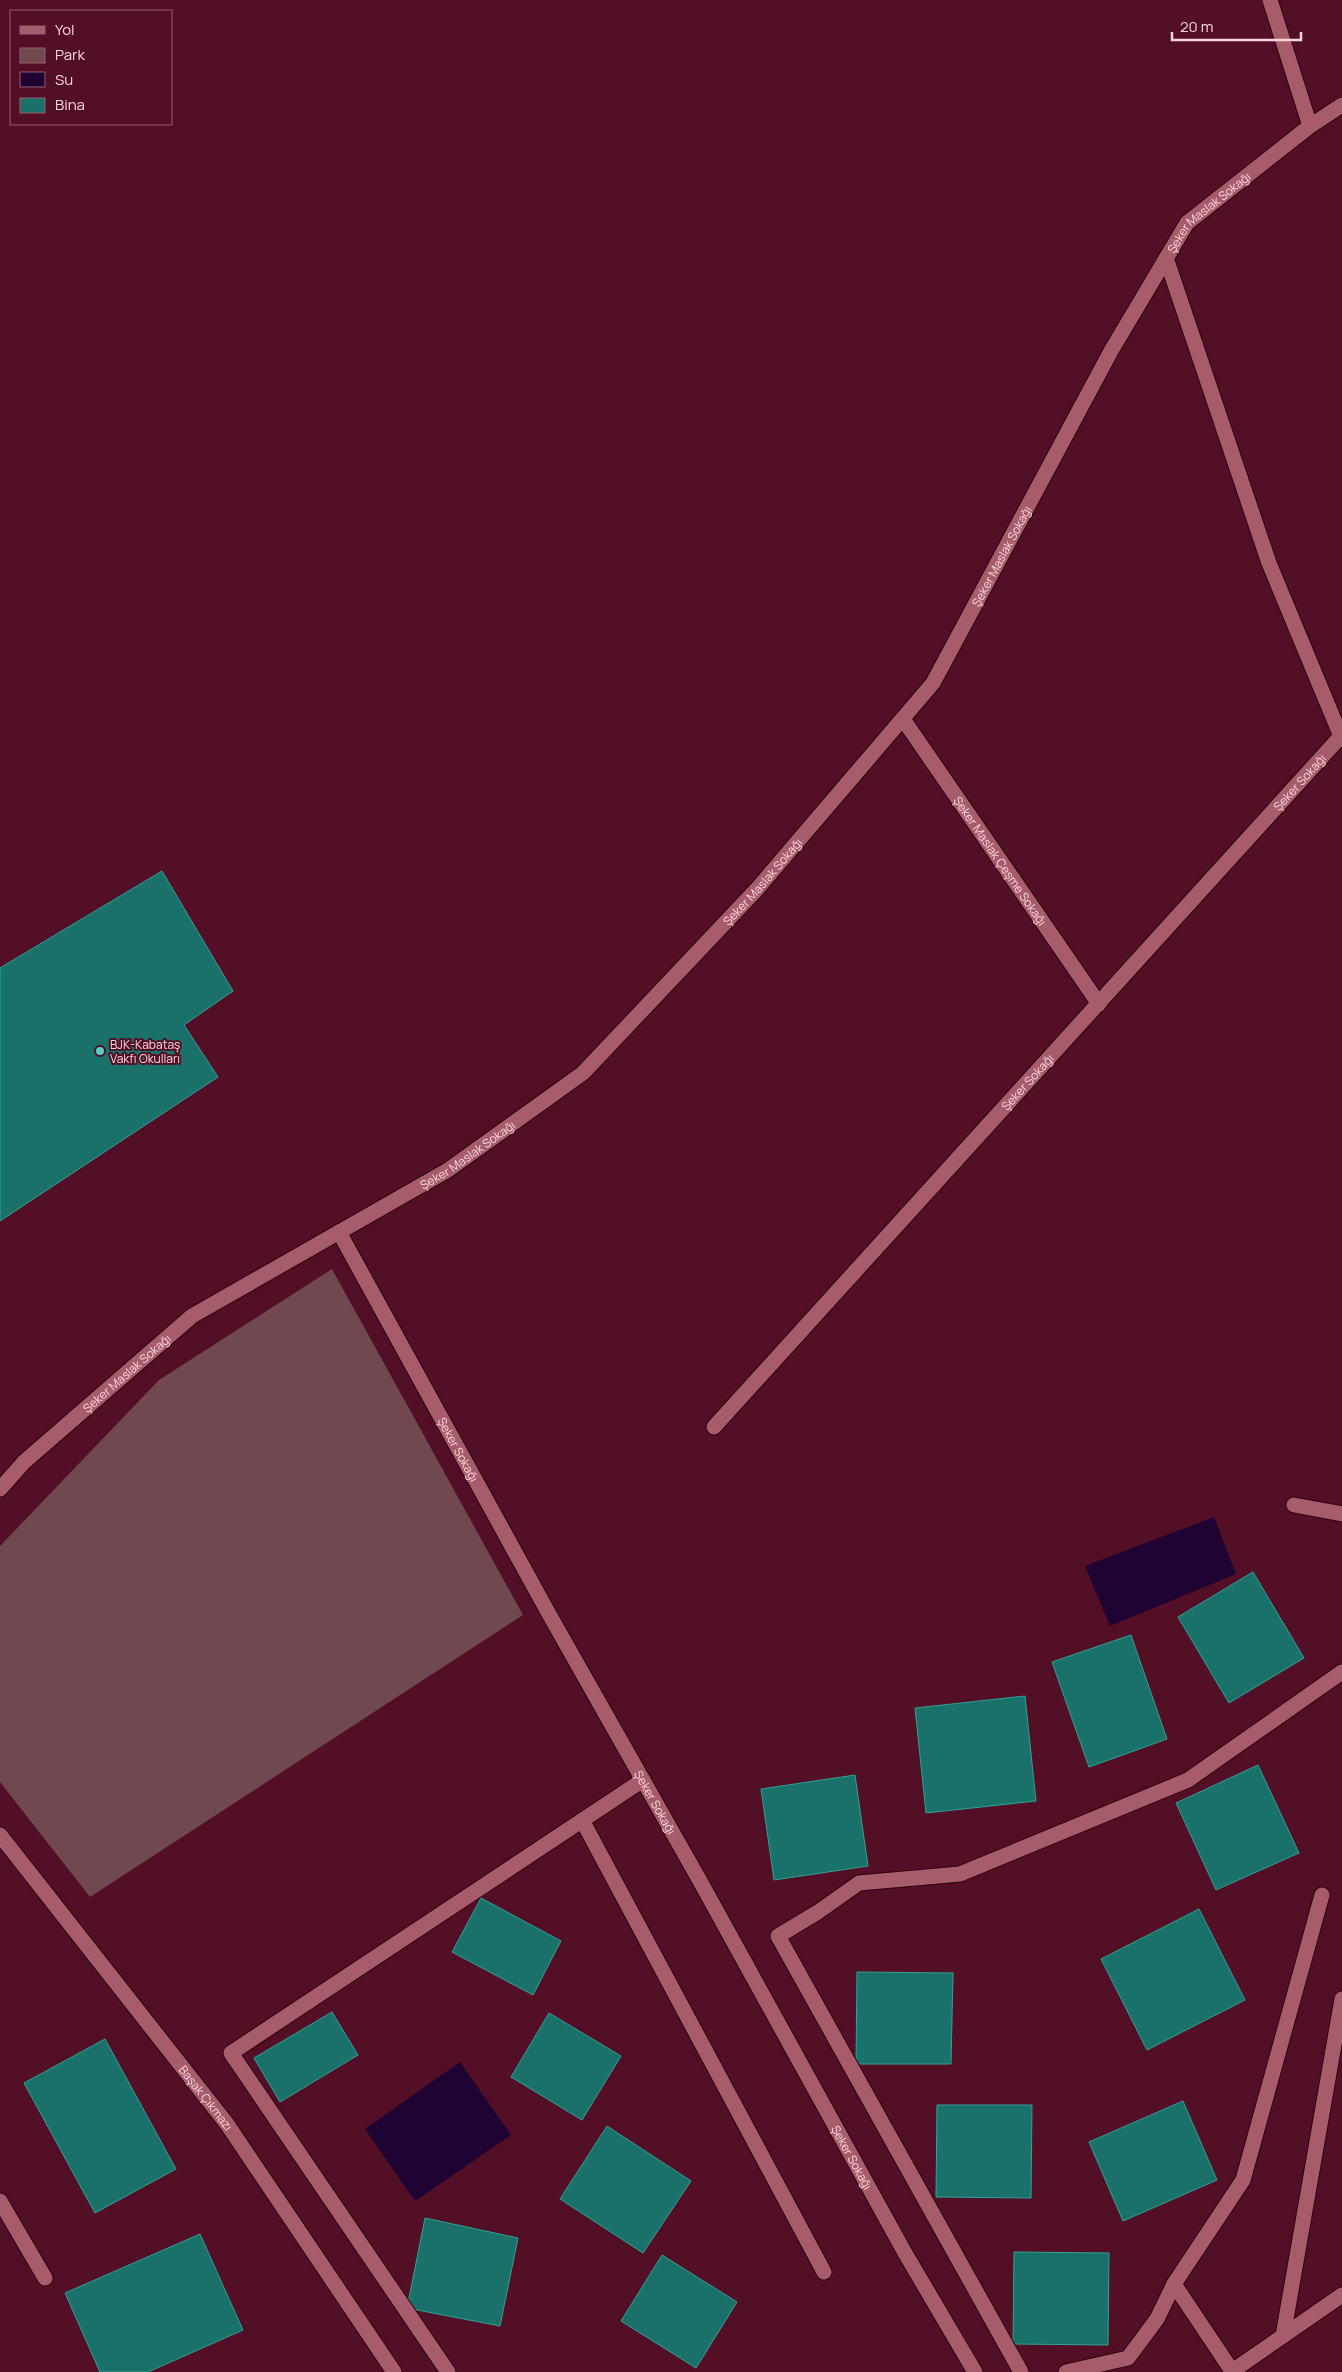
<svg xmlns="http://www.w3.org/2000/svg" width="1342" height="2372" viewBox="0 0 1342 2372" font-family="Manrope,sans-serif">
<style>
.green{fill:#6f4850}
.water{fill:#1f0332}
.building{fill:#19716a;stroke:#31a298}
.lines{fill:none;stroke-linecap:round;stroke-linejoin:round}
.minor-casing{stroke:#300010;stroke-width:17}
.minor{stroke:#a75c6c;stroke-width:15}
.poi-dot{fill:#56cec3;stroke:#530f25;stroke-width:2}
.labels{text-anchor:middle;dominant-baseline:central;stroke-width:4;stroke-linejoin:round;paint-order:stroke}
.street-label{font-size:12px;fill:#fbd7dd;stroke:#530f25}
.poi-label{font-size:12px;fill:#fbd7dd;stroke:#530f25;text-anchor:start}
</style>
<rect width="100%" height="100%" fill="#530f25"/>
<path class="green" d="M332,1269L523,1615L90,1897L0,1782V1546L159,1380Z"/>
<g class="water">
<path d="M1214,1517L1236,1574L1110,1626L1085,1566Z"/>
<path d="M460,2062L511,2135L415,2201L365,2129Z"/>
</g>
<g class="building">
<path d="M162,871L233,991L184,1025L218,1077L0,1221V968Z"/>
<path d="M1253,1572L1304,1658L1229,1703L1178,1617Z"/>
<path d="M1131,1635L1167,1739L1089,1767L1052,1662Z"/>
<path d="M1025,1696L1036,1801L926,1813L915,1708Z"/>
<path d="M1258,1765L1299,1853L1216,1890L1176,1803Z"/>
<path d="M855,1775L868,1866L774,1880L761,1789Z"/>
<path d="M481,1898L561,1941L533,1995L452,1952Z"/>
<path d="M1199,1909L1245,2000L1147,2050L1101,1959Z"/>
<path d="M857,1972L953,1973L951,2064H856Z"/>
<path d="M332,2012L358,2055L280,2102L254,2058Z"/>
<path d="M549,2013L621,2056L582,2120L511,2077Z"/>
<path d="M105,2039L176,2169L95,2213L24,2083Z"/>
<path d="M1183,2101L1217,2180L1123,2221L1089,2142Z"/>
<path d="M937,2105H1032L1031,2198L936,2197Z"/>
<path d="M607,2126L691,2181L643,2253L560,2199Z"/>
<path d="M425,2218L518,2238L500,2326L407,2308Z"/>
<path d="M200,2234L243,2330L148,2372H100L65,2293Z"/>
<path d="M1014,2252L1109,2253L1108,2345L1013,2344Z"/>
<path d="M662,2255L737,2302L696,2368L621,2321Z"/>
</g>
<g class="lines">
<defs>
<g id="minor">
<path d="M1270,0L1310,126"/>
<path d="M1166,258L1269,563L1342,739"/>
<path id="s1" d="M903,719L1099,1004"/>
<path id="s2" d="M339,1232L549,1614L700,1881L905,2253L975,2372"/>
<path id="s3" d="M714,1427L1341,736"/>
<path id="s4" d="M0,1489L24,1462L192,1316L448,1170L583,1073L757,889L933,683L1111,351L1187,223L1310,126L1342,105"/>
<path d="M1294,1505L1342,1514"/>
<path d="M582,1820L824,2272"/>
<path id="s5" d="M0,1835L227,2124L394,2372"/>
<path d="M0,2201L45,2278"/>
<path d="M1283,2336L1342,1999"/>
<path d="M1232,2371L1174,2284L1243,2180L1322,1895"/>
<path d="M448,2372L231,2053L643,1780"/>
<path d="M1021,2372L778,1936L818,1912L859,1883L960,1874L1188,1780L1342,1672"/>
<path d="M1066,2372L1128,2358L1157,2319L1174,2284"/>
<path d="M1231,2372L1342,2295"/>
</g>
</defs>
<use href="#minor" class="minor-casing"/>
<use href="#minor" class="minor"/>
</g>
<circle class="poi-dot" cx="100" cy="1051" r="5"/>
<g class="labels">
<g class="street-label">
<text stroke="none"><textPath href="#s4" startOffset="1792">Şeker Maslak Sokağı</textPath></text>
<text stroke="none"><textPath href="#s4" startOffset="1388">Şeker Maslak Sokağı</textPath></text>
<text stroke="none"><textPath href="#s3" startOffset="871">Şeker Sokağı</textPath></text>
<text stroke="none"><textPath href="#s1" startOffset="172">Şeker Maslak Çeşme Sokağı</textPath></text>
<text stroke="none"><textPath href="#s4" startOffset="982">Şeker Maslak Sokağı</textPath></text>
<text stroke="none"><textPath href="#s3" startOffset="466">Şeker Sokağı</textPath></text>
<text stroke="none"><textPath href="#s4" startOffset="578">Şeker Maslak Sokağı</textPath></text>
<text stroke="none"><textPath href="#s4" startOffset="172">Şeker Maslak Sokağı</textPath></text>
<text stroke="none"><textPath href="#s2" startOffset="248">Şeker Sokağı</textPath></text>
<text stroke="none"><textPath href="#s2" startOffset="652">Şeker Sokağı</textPath></text>
<text stroke="none"><textPath href="#s5" startOffset="334">Başak Çıkmazı</textPath></text>
<text stroke="none"><textPath href="#s2" startOffset="1058">Şeker Sokağı</textPath></text>
</g>
<g class="poi-label">
<text x="110" y="1044">BJK-Kabataş<tspan x="110" dy="14">Vakfı Okulları</tspan></text>
</g>
</g>
<rect x="10" y="10" width="162" height="115" fill="#530f25" stroke="#965f6f"/>
<rect x="20" y="26" width="25" height="8" fill="#a75c6c" stroke="#965f6f"/>
<text x="55" y="35" font-size="15" fill="#fbd7dd">Yol</text>
<rect x="20" y="48" width="25" height="15" fill="#6f4850" stroke="#965f6f"/>
<text x="55" y="60" font-size="15" fill="#fbd7dd">Park</text>
<rect x="20" y="72" width="25" height="15" fill="#1f0332" stroke="#965f6f"/>
<text x="55" y="85" font-size="15" fill="#fbd7dd">Su</text>
<rect x="20" y="98" width="25" height="15" fill="#19716a" stroke="#965f6f"/>
<text x="55" y="110" font-size="15" fill="#fbd7dd">Bina</text>
<path d="M1172 32v8h129v-8" fill="none" stroke="#fbd7dd" stroke-width="2.5"/>
<text x="1180" y="32" font-size="15" fill="#fbd7dd" stroke="#530f25" stroke-width="4" paint-order="stroke">20 m</text>
</svg>
